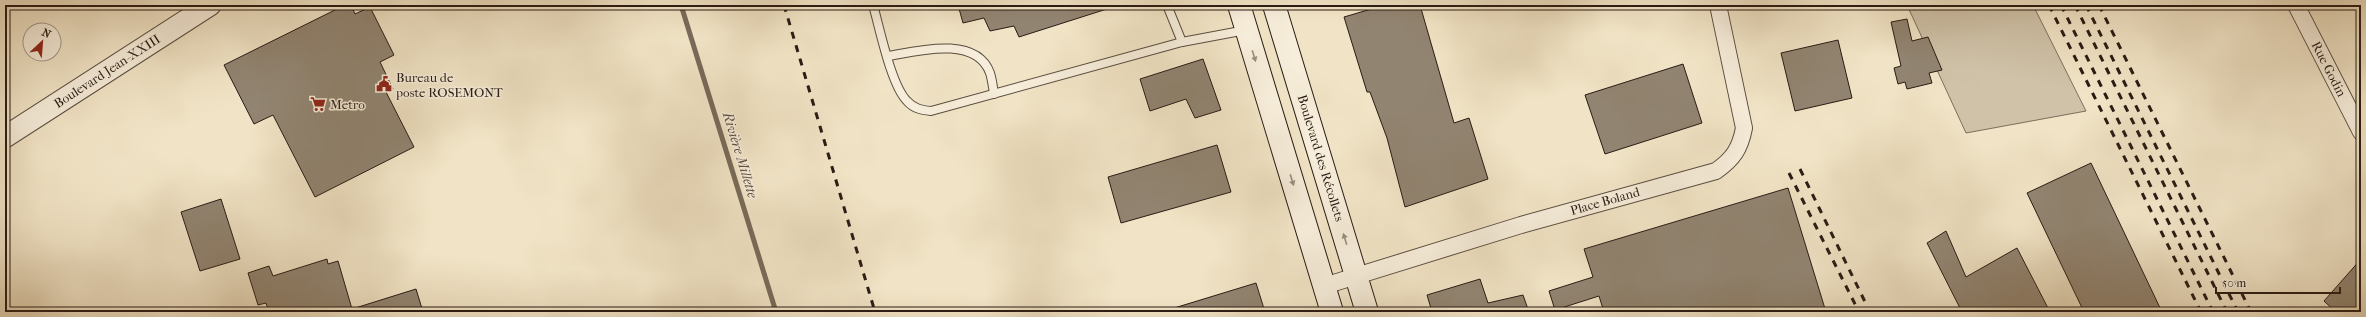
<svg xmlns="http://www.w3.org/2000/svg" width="2366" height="317" viewBox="0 0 2366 317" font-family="'IM FELL French Canon',serif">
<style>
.green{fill:#cfc2a8;stroke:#7c6e5e}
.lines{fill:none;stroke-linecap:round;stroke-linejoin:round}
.stream{stroke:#786b5a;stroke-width:5}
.building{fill:#918471;stroke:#291b14}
.service-casing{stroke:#5b4d40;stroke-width:10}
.minor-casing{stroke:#5b4d40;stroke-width:18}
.tertiary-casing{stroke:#5b4d40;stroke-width:23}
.secondary-casing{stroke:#291b14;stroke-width:24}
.service{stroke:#f6edda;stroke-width:8}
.minor{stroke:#f6edda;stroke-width:16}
.tertiary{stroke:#f6edda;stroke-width:21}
.secondary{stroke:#f6edda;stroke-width:22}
.rail{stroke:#291b14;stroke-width:3;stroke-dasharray:7 7;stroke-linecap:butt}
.oneway{fill:#9a8e81}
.labels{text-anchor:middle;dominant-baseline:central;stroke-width:3;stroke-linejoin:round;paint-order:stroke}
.street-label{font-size:13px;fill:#291b14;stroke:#f6edda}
.poi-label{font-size:13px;fill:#291b14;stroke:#f6edda;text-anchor:start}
.water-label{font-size:14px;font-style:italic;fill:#5e5043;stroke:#f6edda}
</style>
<rect width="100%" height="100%" fill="#f1e4c6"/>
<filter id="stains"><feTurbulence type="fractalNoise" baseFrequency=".005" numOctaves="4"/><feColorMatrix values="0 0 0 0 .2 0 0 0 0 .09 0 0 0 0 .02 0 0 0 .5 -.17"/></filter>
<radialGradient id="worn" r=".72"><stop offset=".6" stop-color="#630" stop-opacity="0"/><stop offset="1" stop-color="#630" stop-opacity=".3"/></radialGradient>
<path class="green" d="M1907,5H2033L2086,111L1966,133Z"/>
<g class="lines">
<path class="stream" d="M681,5L776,312"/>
</g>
<g class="building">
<path d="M345,5H351L355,14L370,7L394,55L380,62L393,89L386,92L414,147L315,197L273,115L254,124L224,65Z"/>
<path d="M958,5H1109L1110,8L1019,37L1014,26L990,31L984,18L963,23Z"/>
<path d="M1385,5H1420L1454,123L1469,118L1488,179L1405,207L1387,138L1370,92H1367L1344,17Z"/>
<path d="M1907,19L1912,41L1928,37L1942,70L1929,73L1932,83L1907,89L1905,82L1898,84L1894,68L1901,66L1891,22Z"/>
<path d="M1838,40L1852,98L1795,111L1781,53Z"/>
<path d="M1203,59L1221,110L1195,118L1186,99L1150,111L1140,79Z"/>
<path d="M1683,64L1702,123L1605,154L1585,95Z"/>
<path d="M1217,145L1231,192L1121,223L1108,177Z"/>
<path d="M2091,163L2162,312H2084L2027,193Z"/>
<path d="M1788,188L1826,312H1604L1599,296L1555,310L1549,291L1593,277L1584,249Z"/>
<path d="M221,199L240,259L200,271L181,212Z"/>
<path d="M1946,231L1966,277L2017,248L2050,312H1962L1927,243Z"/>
<path d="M327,259L328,264L338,261L352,309L416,289L423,312H269L266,303L258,305L248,273L269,266L273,276Z"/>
<path d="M2361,259V312H2336L2324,301Z"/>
<path d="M1480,279L1488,303L1523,295L1529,312H1432L1427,295Z"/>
<path d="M1256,283L1265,312H1171V309Z"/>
</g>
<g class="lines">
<defs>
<g id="service">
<path d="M873,5C880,29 891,85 907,101C914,109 922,110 931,111L1182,42L1246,30"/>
<path d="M1167,5L1182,42"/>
<path d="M889,56C917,51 976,35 990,73C992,79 993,87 994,94"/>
</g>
<g id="minor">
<path d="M2296,5L2361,132"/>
<path d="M1324,286L1521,225L1716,171C1733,159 1740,149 1744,128L1718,5"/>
</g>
<path id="tertiary" d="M5,137L210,5"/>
<g id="secondary">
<path d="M1239,5L1332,312"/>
<path d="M1274,5L1367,312"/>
</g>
</defs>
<use href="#service" class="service-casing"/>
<use href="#minor" class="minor-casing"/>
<use href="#tertiary" class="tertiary-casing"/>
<use href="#secondary" class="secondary-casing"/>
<use href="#service" class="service"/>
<use href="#minor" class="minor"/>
<use href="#tertiary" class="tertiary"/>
<use href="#secondary" class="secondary"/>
<g class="rail">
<path d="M784,5L875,312"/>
<path d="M2049,5L2201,312"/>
<path d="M2061,5L2213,312"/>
<path d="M2075,5L2227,312"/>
<path d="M2086,5L2238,312"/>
<path d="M2099,5L2251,312"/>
<path d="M1800,169L1870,312"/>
<path d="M1789,173L1859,312"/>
</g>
</g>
<defs><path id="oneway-solid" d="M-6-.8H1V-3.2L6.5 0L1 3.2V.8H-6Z"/></defs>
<g class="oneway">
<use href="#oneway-solid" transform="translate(1254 56) rotate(73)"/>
<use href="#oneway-solid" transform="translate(1292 180) rotate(73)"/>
<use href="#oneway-solid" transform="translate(1345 239) rotate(-107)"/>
</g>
<defs>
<symbol id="civic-bare" viewBox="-9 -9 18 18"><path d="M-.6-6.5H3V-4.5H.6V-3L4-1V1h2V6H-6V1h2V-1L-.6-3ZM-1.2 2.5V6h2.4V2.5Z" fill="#8f2418" stroke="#f6edda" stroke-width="2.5" paint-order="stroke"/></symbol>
<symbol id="supermarket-bare" viewBox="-9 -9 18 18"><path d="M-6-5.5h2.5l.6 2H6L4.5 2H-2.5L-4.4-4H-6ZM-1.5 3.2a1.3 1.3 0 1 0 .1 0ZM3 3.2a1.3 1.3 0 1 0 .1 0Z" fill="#8f2418" stroke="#f6edda" stroke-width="2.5" paint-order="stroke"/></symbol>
</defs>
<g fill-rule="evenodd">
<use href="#civic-bare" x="373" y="73" width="22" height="22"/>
<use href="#supermarket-bare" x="307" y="93" width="22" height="22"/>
</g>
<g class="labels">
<g class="street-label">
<text transform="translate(2329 69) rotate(63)">Rue Godin</text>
<text transform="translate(107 71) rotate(-33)">Boulevard Jean-XXIII</text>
<text transform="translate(1321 158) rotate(73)">Boulevard des Récollets</text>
<text transform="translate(1605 201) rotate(-16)">Place Boland</text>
</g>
<g class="poi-label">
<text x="396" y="77">Bureau de<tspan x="396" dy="15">poste ROSEMONT</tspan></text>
<text x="330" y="104">Metro</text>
</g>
<g class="water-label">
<text transform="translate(740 155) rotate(73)">Rivière Millette</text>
</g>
</g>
<rect width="2366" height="317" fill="none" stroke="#f1e4c6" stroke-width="20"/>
<rect x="6" y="6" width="2354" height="305" fill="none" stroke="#291b14" stroke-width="2"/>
<rect x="10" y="10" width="2346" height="297" fill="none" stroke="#291b14"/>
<g transform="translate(42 42) rotate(26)"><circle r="19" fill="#f6edda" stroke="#a4998b"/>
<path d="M0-3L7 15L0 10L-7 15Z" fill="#8f2418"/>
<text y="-6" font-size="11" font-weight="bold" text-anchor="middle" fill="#291b14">N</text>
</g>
<path d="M2216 287v6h124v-6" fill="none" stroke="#291b14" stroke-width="2"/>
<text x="2222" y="287" font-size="12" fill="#291b14" stroke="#f6edda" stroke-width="3" paint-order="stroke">50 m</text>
<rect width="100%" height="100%" filter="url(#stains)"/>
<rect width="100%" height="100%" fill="url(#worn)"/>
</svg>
